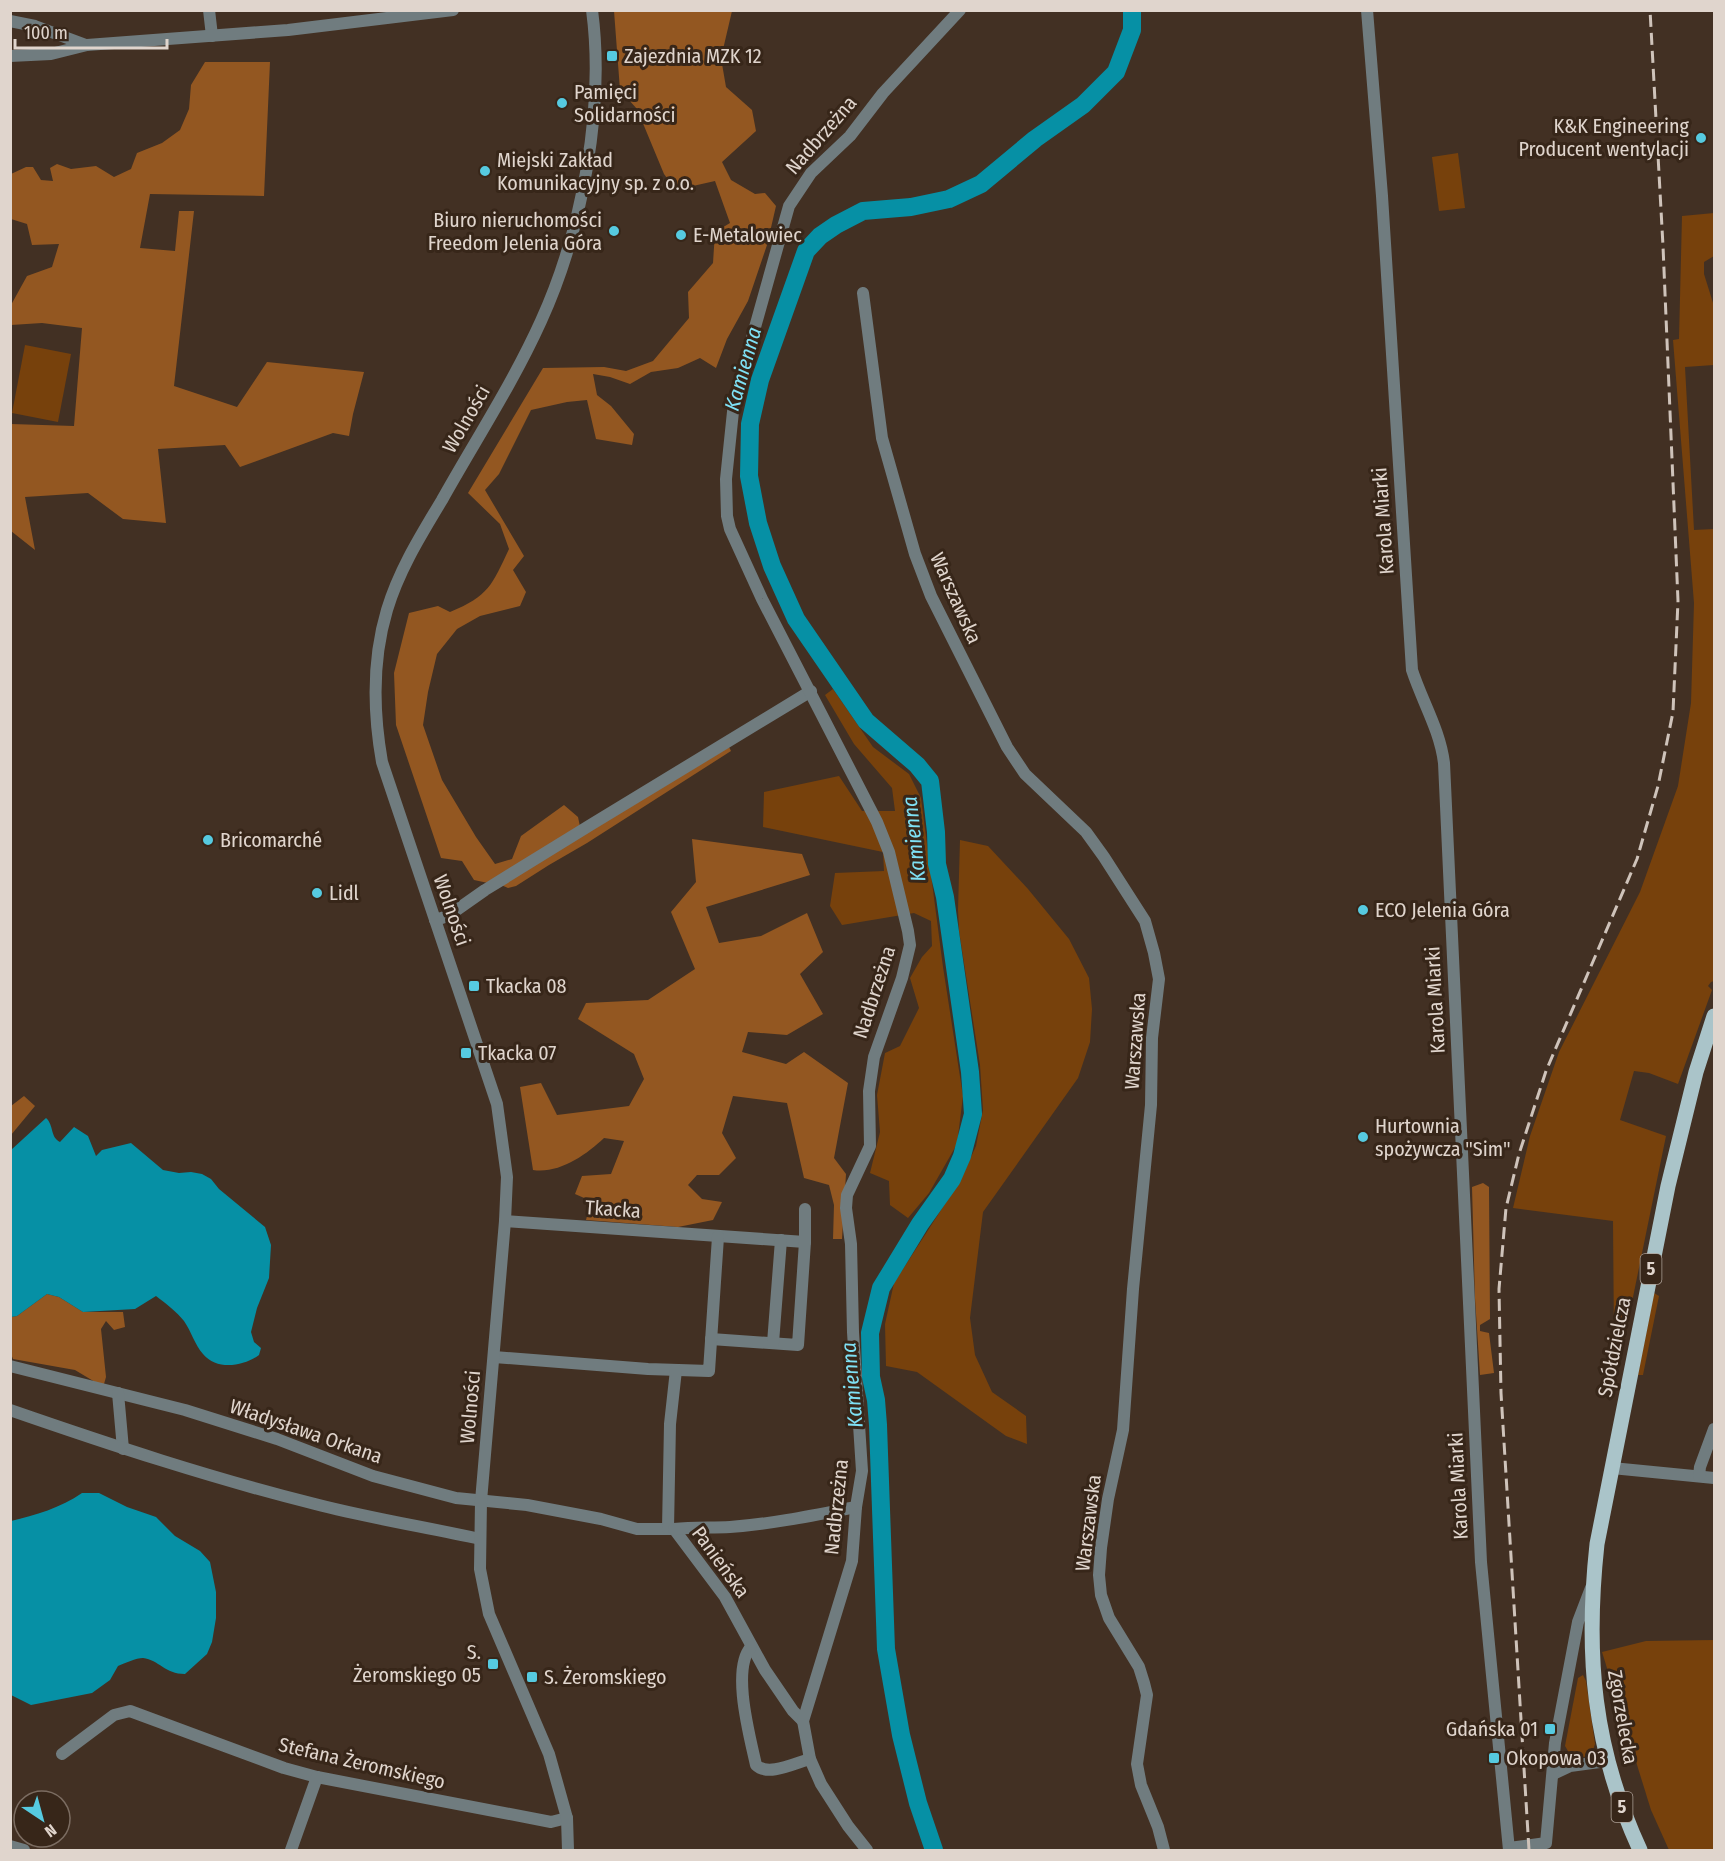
<svg xmlns="http://www.w3.org/2000/svg" width="1725" height="1861" viewBox="0 0 1725 1861" font-family="'Fira Sans Condensed',sans-serif">
<style>
.green{fill:#77410c}
.forest{fill:#935721}
.water{fill:#0690a5}
.lines{fill:none;stroke-linecap:round;stroke-linejoin:round}
.river{stroke:#0690a5;stroke-width:18}
.minor{stroke:#707c7f;stroke-width:12}
.major{stroke:#aac4c9;stroke-width:15}
.rail{stroke:#cfc3ba;stroke-width:3;stroke-dasharray:12 6;stroke-linecap:butt}
.poi-dot{fill:#56cae0;stroke:#372619;stroke-width:2}
.labels{text-anchor:middle;dominant-baseline:central;stroke-width:6;stroke-linejoin:round;paint-order:stroke}
.shield{fill:#372619;stroke:#ada097;stroke-width:1.5}
.shield-label{font-size:18px;font-weight:bold;fill:#e0d5cd}
.poi-label{font-size:20px;fill:#e0d5cd;stroke:#372619;text-anchor:start}
.street-label{font-size:20px;fill:#e0d5cd;stroke:#372619}
.water-label{font-size:21px;font-style:italic;fill:#7fe1f5;stroke:#372619}
</style>
<rect width="100%" height="100%" fill="#423023"/>
<g class="green">
<path d="M1458,153L1465,208L1439,211L1432,157Z"/>
<path d="M1714,213V256L1704,262V274L1714,306V365L1685,367L1694,530L1714,529V981L1711,982L1708,986L1712,990L1678,1084L1649,1073L1634,1071L1620,1120L1666,1136L1624,1341L1614,1340L1613,1221L1513,1208L1530,1136L1559,1052L1640,892L1678,786L1691,703L1694,603L1673,340L1679,339L1682,216Z"/>
<path d="M25,345L71,354L58,422L12,413Z"/>
<path d="M833,689L873,747L909,774L921,798L943,967L963,1096L957,1144L929,1193L908,1218L890,1205L889,1181L870,1173L880,1132L877,1095L885,1053L900,1046L919,1008L910,978L922,957L932,946L931,921L914,913L842,925L830,906L835,873L884,871L883,852L763,827L764,792L839,776L862,811H895L892,788L854,744L825,695Z"/>
<path d="M960,840L988,846L1028,889L1069,939L1089,978L1092,1009L1090,1042L1078,1078L983,1212L970,1318L975,1355L992,1392L1026,1416L1027,1444L1006,1436L917,1372L886,1366L885,1324L894,1283L961,1179L976,1146L983,1110L980,1065L959,931L958,910Z"/>
<path d="M1654,1293L1659,1296L1643,1375H1638Z"/>
<path d="M1714,1640V1850H1669L1651,1810L1602,1652L1646,1641Z"/>
<path d="M1583,1675L1586,1681L1595,1744L1592,1753L1580,1759L1571,1756L1565,1746L1578,1678Z"/>
</g>
<g class="forest">
<path d="M614,11H732L721,58L726,87L752,110L756,131L722,162L731,180L755,194L765,193L776,206L767,245L748,301L727,339L716,368L700,358L678,368L651,372L630,384L610,377L593,374L597,395L611,406L634,434L632,445L596,439L587,400L567,402L531,410L499,474L485,490L524,556L513,570L526,592L520,606L480,616L457,629L437,654L428,692L423,725L442,780L476,837L495,864L512,859L521,836L564,805L578,817L582,836L729,747L731,751L587,843L549,865L516,886L508,888L492,881L488,883L474,880L462,861L441,858L396,725L394,673L409,613L438,606L450,612C489,596 492,585 509,549L500,524L468,493L543,368L604,367L626,371L653,361L689,318L688,292L713,263L715,232L730,223L715,181L684,188L673,186L664,174L637,109L620,90Z"/>
<path d="M205,62H270L264,196L150,194L140,248L175,251L179,211H194L174,386L237,407L267,362L364,372L353,414L349,436L333,433L240,467L225,445L158,449L166,523L123,519L88,493L25,497L35,550L11,531V424L74,426L82,328L42,323L11,325V305L27,276L52,267L59,244L32,245L27,224L11,219V174L26,167H33L41,180L53,181L50,168L57,164L71,169L96,166L114,177L131,169L137,153L162,143L180,130L189,109L191,85Z"/>
<path d="M692,839L802,854L810,875L706,907L719,943L761,936L807,913L823,952L800,974L823,1014L787,1035L748,1032L742,1052L786,1064L804,1052L848,1083L834,1158L846,1174L842,1239H833L834,1205L829,1185L804,1178L787,1103L733,1096L722,1133L736,1158L719,1175H697L688,1185L702,1199L722,1202L713,1220L678,1227L586,1220L591,1201L575,1194L582,1176L611,1174L624,1141L604,1138C586,1155 559,1174 533,1170L520,1087L541,1083L557,1115L629,1106L644,1079L634,1054L578,1019L586,1003L648,1000L695,969L671,912L696,882Z"/>
<path d="M24,1096L35,1106L11,1135V1106Z"/>
<path d="M1483,1183L1489,1187L1490,1319L1480,1325V1331L1489,1333L1494,1373L1480,1375L1475,1298L1472,1187Z"/>
<path d="M47,1294L59,1297L83,1312H123L125,1327L114,1330L106,1321L101,1329L106,1377L104,1384L100,1385L75,1370L13,1359L11,1354V1317L17,1316Z"/>
</g>
<g class="water">
<path d="M46,1118C54,1125 50,1137 60,1142L74,1127L88,1136L96,1156L102,1150L131,1143L163,1170L179,1173L191,1172L202,1174L211,1179L219,1189L265,1227L271,1245L269,1278L257,1308L251,1332L254,1342L261,1348L259,1355C244,1366 217,1371 203,1354C195,1345 191,1331 184,1321C177,1312 165,1303 156,1296L135,1309L83,1312L59,1297L47,1294L17,1316L11,1317V1150Z"/>
<path d="M82,1493H99L127,1507L156,1517L175,1536L200,1551L210,1562L216,1592V1618L212,1642L207,1654L185,1674C165,1674 159,1660 143,1658C136,1658 125,1663 118,1666L110,1680L92,1693L31,1705L11,1695V1521C35,1515 61,1508 82,1493Z"/>
</g>
<g class="lines">
<path class="river" d="M934,1850L918,1803L901,1735L886,1649L878,1425L876,1400L871,1377L870,1333L881,1288L920,1224L952,1179L962,1156L973,1114L970,1072L945,897L937,864L936,832L930,781L917,765L866,721L796,619L772,566L758,523L749,476L750,424L760,380L806,251L820,236L836,225L863,211L911,207L949,199L981,184L1035,139L1083,105L1116,72L1132,30V10"/>
<g class="minor">
<path d="M209,10L212,36"/>
<path d="M1367,10L1382,196L1412,670C1422,701 1440,730 1444,763L1481,1562L1509,1850"/>
<path d="M10,21L35,26L86,45"/>
<path d="M10,56L51,54L87,45L288,30L453,10"/>
<path d="M863,293L882,438L915,554L931,596L1007,747L1025,774L1086,832L1104,857L1145,921L1154,953L1159,979L1152,1038L1151,1105L1133,1289L1123,1430L1108,1499L1101,1548L1099,1575L1101,1595L1109,1618L1139,1667L1144,1683L1147,1695L1137,1764L1141,1785L1158,1827L1164,1850"/>
<path d="M435,920L448,916L485,890L592,824L811,691"/>
<path d="M505,1221L805,1242"/>
<path d="M711,1339L798,1345L805,1242V1209"/>
<path d="M773,1343L781,1240"/>
<path d="M494,1357L648,1369L709,1371L718,1237"/>
<path d="M10,1366L185,1410L277,1439L373,1476L456,1498L527,1505L601,1519L637,1529H674L725,1597L765,1670L793,1711L803,1721"/>
<path d="M118,1393L123,1449"/>
<path d="M10,1410C111,1445 211,1478 315,1504C369,1518 425,1527 480,1539"/>
<path d="M1612,1468L1714,1478"/>
<path d="M1699,1476L1700,1467L1714,1429"/>
<path d="M668,1529L670,1424L676,1370"/>
<path d="M674,1529C693,1527 711,1528 730,1527C772,1524 815,1515 856,1507"/>
<path d="M751,1647C731,1669 750,1737 756,1765C768,1777 795,1763 810,1759"/>
<path d="M62,1754L114,1715L130,1711L284,1768L317,1777L551,1822L567,1818"/>
<path d="M1553,1774L1570,1766L1607,1761"/>
<path d="M10,1846L24,1850"/>
<path d="M1509,1848L1546,1843L1555,1743L1578,1622L1591,1588"/>
<path d="M291,1850L317,1777"/>
<path d="M568,1850L567,1818L549,1754L489,1614L480,1569L481,1501L505,1221L507,1177L497,1104L382,762C373,711 372,660 387,610C399,570 421,535 442,500C475,441 513,383 541,321C582,231 605,108 592,10"/>
<path d="M867,1850L848,1826L821,1784L810,1759L803,1721L852,1561L856,1507L862,1471L853,1332L851,1244L846,1208L847,1195L870,1146L869,1091L874,1057L902,978L910,945L908,931L889,852L877,822L762,599L730,529L727,516L726,479L734,402L789,206L811,173L850,136L883,93L960,10"/>
</g>
<path class="major" d="M1640,1850C1593,1748 1585,1655 1597,1544L1668,1186L1696,1072L1714,1016"/>
<path class="rail" d="M1529,1850L1501,1393L1499,1289L1506,1208L1519,1154L1546,1071L1637,859L1658,786L1673,712L1678,601L1663,246L1650,10"/>
</g>
<g class="poi-dot">
<rect x="606" y="50" width="12" height="12" rx="3"/>
<circle cx="562" cy="103" r="6"/>
<circle cx="1701" cy="138" r="6"/>
<circle cx="485" cy="171" r="6"/>
<circle cx="614" cy="231" r="6"/>
<circle cx="681" cy="235" r="6"/>
<circle cx="208" cy="840" r="6"/>
<circle cx="317" cy="893" r="6"/>
<circle cx="1363" cy="910" r="6"/>
<rect x="468" y="980" width="12" height="12" rx="3"/>
<rect x="460" y="1047" width="12" height="12" rx="3"/>
<circle cx="1363" cy="1137" r="6"/>
<rect x="487" y="1658" width="12" height="12" rx="3"/>
<rect x="526" y="1671" width="12" height="12" rx="3"/>
<rect x="1544" y="1723" width="12" height="12" rx="3"/>
<rect x="1488" y="1752" width="12" height="12" rx="3"/>
</g>
<g class="labels">
<g class="shield">
<rect x="1640.5" y="1254" width="21" height="30" rx="4.5"/>
<rect x="1611.5" y="1792" width="21" height="30" rx="4.5"/>
</g>
<g class="shield-label">
<text x="1651" y="1269">5</text>
<text x="1622" y="1807">5</text>
</g>
<g class="poi-label">
<text x="624" y="56">Zajezdnia MZK 12</text>
<text x="574" y="92">Pamięci<tspan x="574" dy="23">Solidarności</tspan></text>
<text x="1689" y="126" text-anchor="end">K&amp;K Engineering<tspan x="1689" dy="23">Producent wentylacji</tspan></text>
<text x="497" y="160">Miejski Zakład<tspan x="497" dy="23">Komunikacyjny sp. z o.o.</tspan></text>
<text x="602" y="220" text-anchor="end">Biuro nieruchomości<tspan x="602" dy="23">Freedom Jelenia Góra</tspan></text>
<text x="693" y="235">E-Metalowiec</text>
<text x="220" y="840">Bricomarché</text>
<text x="329" y="893">Lidl</text>
<text x="1375" y="910">ECO Jelenia Góra</text>
<text x="486" y="986">Tkacka 08</text>
<text x="478" y="1053">Tkacka 07</text>
<text x="1375" y="1126">Hurtownia<tspan x="1375" dy="23">spożywcza "Sim"</tspan></text>
<text x="481" y="1652" text-anchor="end">S.<tspan x="481" dy="23">Żeromskiego 05</tspan></text>
<text x="544" y="1677">S. Żeromskiego</text>
<text x="1538" y="1729" text-anchor="end">Gdańska 01</text>
<text x="1506" y="1758">Okopowa 03</text>
</g>
<g class="street-label">
<text transform="translate(821 135) rotate(-49)">Nadbrzeżna</text>
<text transform="translate(466 419) rotate(-60)">Wolności</text>
<text transform="translate(1383 521) rotate(-94)">Karola Miarki</text>
<text transform="translate(956 598) rotate(66)">Warszawska</text>
<text transform="translate(452 910) rotate(71)">Wolności</text>
<text transform="translate(874 992) rotate(-72)">Nadbrzeżna</text>
<text transform="translate(1435 1000) rotate(-93)">Karola Miarki</text>
<text transform="translate(1135 1041) rotate(-86)">Warszawska</text>
<text transform="translate(613 1209) rotate(4)">Tkacka</text>
<text transform="translate(1614 1347) rotate(-79)">Spółdzielcza</text>
<text transform="translate(470 1407) rotate(-85)">Wolności</text>
<text transform="translate(306 1431) rotate(19)">Władysława Orkana</text>
<text transform="translate(1458 1486) rotate(-93)">Karola Miarki</text>
<text transform="translate(836 1507) rotate(-84)">Nadbrzeżna</text>
<text transform="translate(1088 1523) rotate(-83)">Warszawska</text>
<text transform="translate(721 1562) rotate(54)">Panieńska</text>
<text transform="translate(1623 1717) rotate(80)">Zgorzelecka</text>
<text transform="translate(362 1763) rotate(13)">Stefana Żeromskiego</text>
</g>
<g class="water-label">
<text transform="translate(743 369) rotate(-74)">Kamienna</text>
<text transform="translate(914 839) rotate(-96)">Kamienna</text>
<text transform="translate(852 1385) rotate(-95)">Kamienna</text>
</g>
</g>
<rect width="1725" height="1861" fill="none" stroke="#e0d5cd" stroke-width="24"/>
<g transform="translate(42 1819) rotate(144)"><circle r="28" fill="#372619" stroke="#7b6c61" stroke-width="1.5"/>
<path d="M0-4.5L10 22L0 15L-10 22Z" fill="#56cae0"/>
<text y="-9" font-size="16" font-weight="bold" text-anchor="middle" fill="#e0d5cd">N</text>
</g>
<path d="M15 39v9h152v-9" fill="none" stroke="#e0d5cd" stroke-width="3"/>
<text x="24" y="39" font-size="18" fill="#e0d5cd" stroke="#372619" stroke-width="4.5" paint-order="stroke">100 m</text>
</svg>
